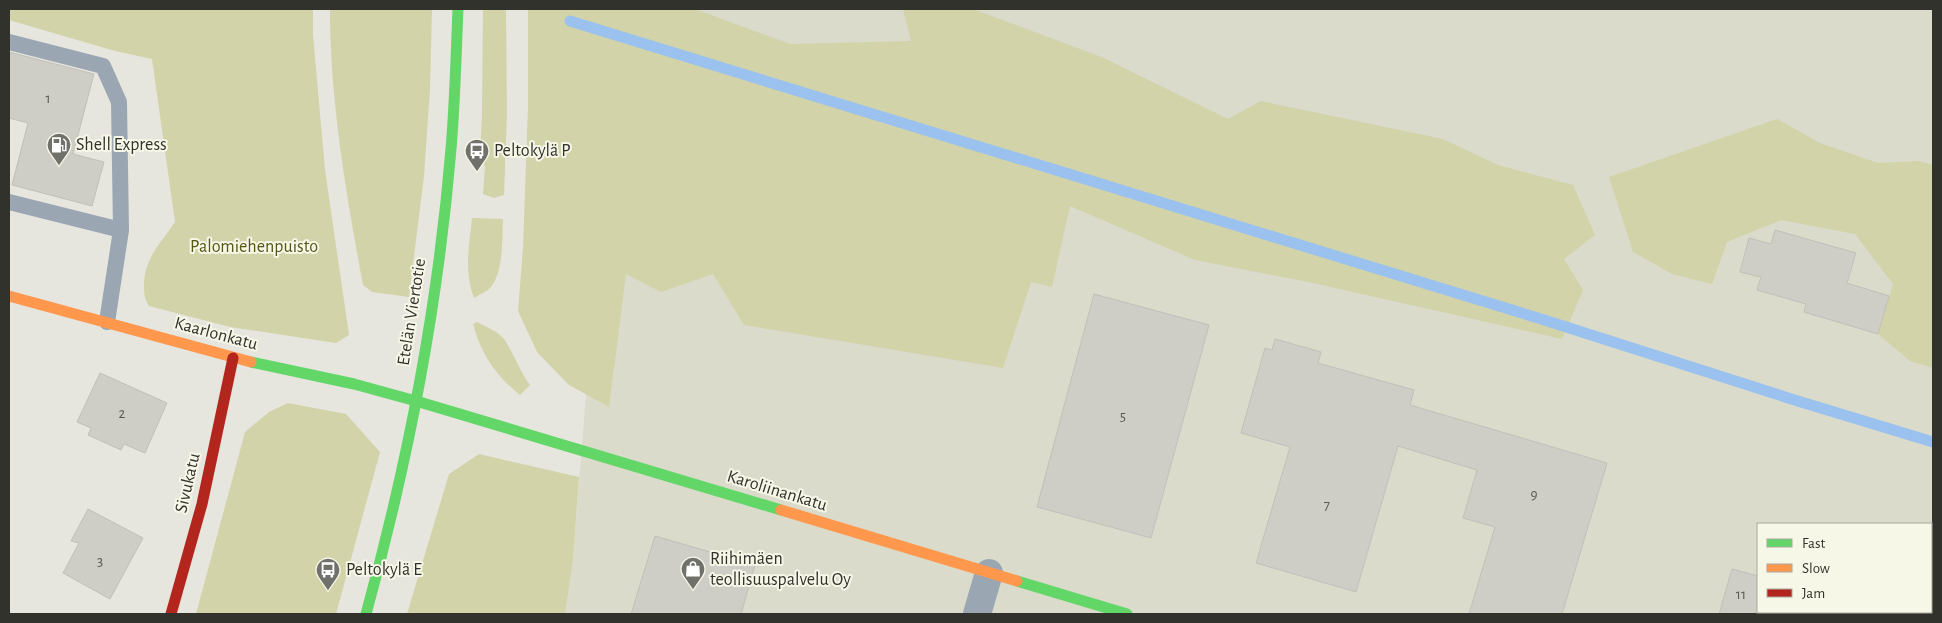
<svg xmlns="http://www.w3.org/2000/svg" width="1942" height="623" viewBox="0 0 1942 623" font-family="'Alegreya Sans',sans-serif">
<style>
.built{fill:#dadbcb;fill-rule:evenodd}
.green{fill:#d2d3a9}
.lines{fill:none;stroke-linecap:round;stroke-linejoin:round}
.stream{stroke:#9bc2ee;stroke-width:11}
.building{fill:#cecec7;stroke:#c0c0ba}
.lane{stroke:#9ba6b3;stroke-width:16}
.street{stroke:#9ba6b3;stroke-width:28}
.fast{stroke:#63d668;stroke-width:11}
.slow{stroke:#ff974d;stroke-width:11}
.jam{stroke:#b3261e;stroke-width:11}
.labels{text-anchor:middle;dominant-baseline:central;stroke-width:4;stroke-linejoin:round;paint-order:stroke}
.number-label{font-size:15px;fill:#595a54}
.poi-label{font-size:18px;fill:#31322c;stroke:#f7f7e8;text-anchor:start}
.park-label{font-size:18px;fill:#565615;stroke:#f7f7e8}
.street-label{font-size:18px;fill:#31322c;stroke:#f7f7e8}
</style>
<rect width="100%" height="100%" fill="#e6e6de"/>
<path class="built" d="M580,9H1933V614H565L573,560L611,76ZM1758,524H1931V612H1758Z"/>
<g class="green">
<path d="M9,9H313V35L325,170L349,335L336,343L230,327L149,306C144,298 144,293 144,284C145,257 161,243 175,222L152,59L115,51L9,20Z"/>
<path d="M330,9H432L430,89L424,176L409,297L372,292L363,285C346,194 330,101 330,9Z"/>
<path d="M483,9H506L507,115L504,195L494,198L483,194L485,167L480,154L482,115Z"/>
<path d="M528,9H695L790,44L911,41L903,9H973L1104,58L1228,119L1261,101L1443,139L1498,165L1573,185L1595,235L1564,259L1583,290L1562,339L1313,283L1195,260L1070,206L1052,287L1031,282L1003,368L744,325L713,274L661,292L626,274L609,407L569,385L537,352L518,311L523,248L528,106Z"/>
<path d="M1777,119L1820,143L1878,163L1919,161L1933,165V368L1910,361L1878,334L1893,284L1855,234L1781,220L1727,242L1712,284L1672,274L1633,252L1609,177Z"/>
<path d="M472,218L503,219C502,239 504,276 488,290C484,293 478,295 474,298C464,271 469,246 472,218Z"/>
<path d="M477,322C486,327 498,331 504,339C514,354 519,370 530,385L520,395C496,376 481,354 473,324Z"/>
<path d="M288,403L346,414L380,452L336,614H196L245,432L269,412Z"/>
<path d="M479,454L579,477L573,560L565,614H407L449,474Z"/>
</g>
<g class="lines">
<path class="stream" d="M570,21L1538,318L1801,402L1933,442"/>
</g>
<g class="building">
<path d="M9,52L94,74L73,154L104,162L92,206L12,185L28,123L9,118Z"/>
<path d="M1775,230L1856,253L1847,283L1889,296L1878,334L1804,312L1806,304L1757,290L1761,277L1740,272L1749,238L1771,244Z"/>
<path d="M1094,294L1209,325L1151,538L1037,507Z"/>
<path d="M1275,339L1321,352L1318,363L1414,390L1410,405L1607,463L1562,614H1469L1495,527L1463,518L1477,470L1398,446L1356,592L1256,563L1290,447L1241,433L1265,348L1272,350Z"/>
<path d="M100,373L167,403L145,453L124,444L121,450L88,435L91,428L77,422Z"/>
<path d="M88,509L143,538L110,599L63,573L79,543L71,541Z"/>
<path d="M655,536L755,565L741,614H631Z"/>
<path d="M1732,569L1758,576V614H1719Z"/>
</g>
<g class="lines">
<g class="lane">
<path d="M9,42L103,66L119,102L121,230"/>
<path d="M9,202L121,230L107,322"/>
</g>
<path class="street" d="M977,614L989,573"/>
<g class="fast">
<path d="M251,362L354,384L416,401L781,510"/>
<path d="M1017,581L1127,614"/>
<path d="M366,614C408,462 438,306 451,149C455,102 456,56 458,9"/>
</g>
<g class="slow">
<path d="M9,296L251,362"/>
<path d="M781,510L1017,581"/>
</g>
<path class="jam" d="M171,614L202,504L233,358"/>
</g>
<defs>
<symbol id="fuel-pin" viewBox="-11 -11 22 30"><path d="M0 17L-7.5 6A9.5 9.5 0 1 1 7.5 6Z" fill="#70716a" stroke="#f7f7e8"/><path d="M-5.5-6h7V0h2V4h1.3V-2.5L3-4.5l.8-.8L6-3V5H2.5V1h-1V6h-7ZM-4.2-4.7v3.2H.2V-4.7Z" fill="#fff"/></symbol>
<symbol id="bus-pin" viewBox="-11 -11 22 30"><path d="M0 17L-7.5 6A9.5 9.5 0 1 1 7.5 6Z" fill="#70716a" stroke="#f7f7e8"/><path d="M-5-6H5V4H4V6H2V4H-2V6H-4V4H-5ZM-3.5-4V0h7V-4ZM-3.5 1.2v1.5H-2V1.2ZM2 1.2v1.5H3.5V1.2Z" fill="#fff"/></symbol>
<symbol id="shop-pin" viewBox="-11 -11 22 30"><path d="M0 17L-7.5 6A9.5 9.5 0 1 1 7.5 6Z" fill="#70716a" stroke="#f7f7e8"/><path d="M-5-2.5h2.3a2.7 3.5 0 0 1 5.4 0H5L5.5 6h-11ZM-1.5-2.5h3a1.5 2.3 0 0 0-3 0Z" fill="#fff"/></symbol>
</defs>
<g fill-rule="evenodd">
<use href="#fuel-pin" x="45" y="131" width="28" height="38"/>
<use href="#bus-pin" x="463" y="137" width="28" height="38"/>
<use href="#shop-pin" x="679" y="555" width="28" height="38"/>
<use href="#bus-pin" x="314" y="556" width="28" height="38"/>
</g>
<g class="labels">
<g class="number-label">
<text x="48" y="98">1</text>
<text x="122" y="413">2</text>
<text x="1123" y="416">5</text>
<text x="1534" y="494">9</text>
<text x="1327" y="505">7</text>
<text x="100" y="561">3</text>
<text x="1741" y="594">11</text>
</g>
<g class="poi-label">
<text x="76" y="145">Shell Express</text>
<text x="494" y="151">Peltokylä P</text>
<text x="710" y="559">Riihimäen<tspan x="710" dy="21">teollisuuspalvelu Oy</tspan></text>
<text x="346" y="570">Peltokylä E</text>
</g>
<g class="park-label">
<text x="254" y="247">Palomiehenpuisto</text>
</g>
<g class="street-label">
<text transform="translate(412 312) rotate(-81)">Etelän Viertotie</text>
<text transform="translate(216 334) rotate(15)">Kaarlonkatu</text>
<text transform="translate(188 483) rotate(-77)">Sivukatu</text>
<text transform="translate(777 491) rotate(17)">Karoliinankatu</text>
</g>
</g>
<rect width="1942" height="623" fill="none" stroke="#31322c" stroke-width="20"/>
<rect x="1757" y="523" width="175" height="90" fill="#f7f7e8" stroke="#a8a89d"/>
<rect x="1767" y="539" width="25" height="8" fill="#63d668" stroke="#a8a89d"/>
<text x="1802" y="548" font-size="15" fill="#31322c">Fast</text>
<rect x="1767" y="564" width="25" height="8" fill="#ff974d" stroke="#a8a89d"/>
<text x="1802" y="573" font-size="15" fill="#31322c">Slow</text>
<rect x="1767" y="589" width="25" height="8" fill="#b3261e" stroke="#a8a89d"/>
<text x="1802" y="598" font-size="15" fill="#31322c">Jam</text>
</svg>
